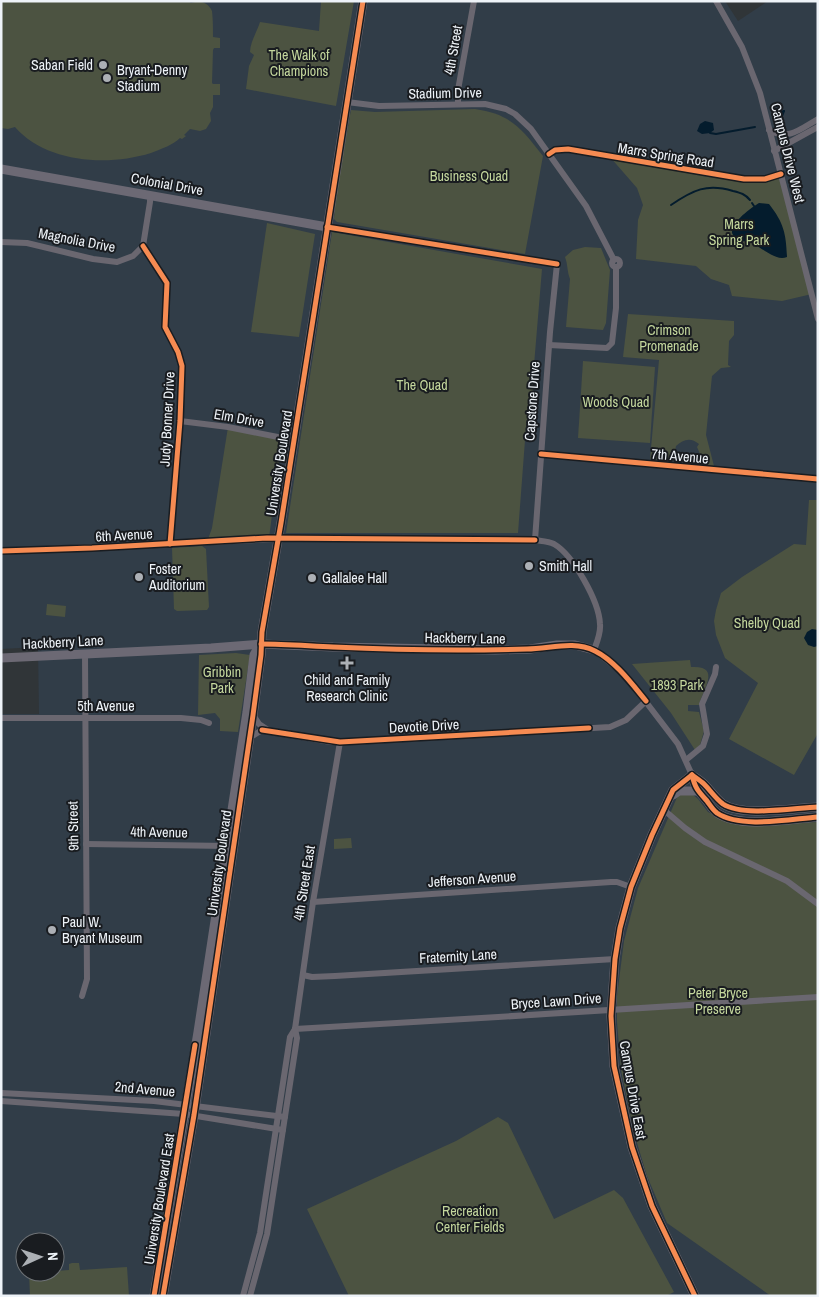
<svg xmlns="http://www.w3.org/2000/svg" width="819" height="1297" viewBox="0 0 819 1297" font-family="'Archivo Narrow',sans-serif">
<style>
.built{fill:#313d48;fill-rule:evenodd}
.green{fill:#4c5341}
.water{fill:#041c2d}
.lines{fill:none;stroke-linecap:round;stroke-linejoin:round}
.stream{stroke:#041c2d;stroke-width:2}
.street{stroke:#6a6770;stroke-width:6}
.secondary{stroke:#6c6974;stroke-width:9}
.cycleway-casing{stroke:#191c20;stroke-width:8}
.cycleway{stroke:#f68b52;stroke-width:5}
.poi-dot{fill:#acb0b5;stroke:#191c20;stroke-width:2}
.labels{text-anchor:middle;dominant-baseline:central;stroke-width:4;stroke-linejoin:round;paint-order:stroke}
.street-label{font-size:14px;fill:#eef3f8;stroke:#191c20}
.park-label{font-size:14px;fill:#c4d79d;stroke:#191c20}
.poi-label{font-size:14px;fill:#eef3f8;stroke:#191c20;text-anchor:start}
</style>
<rect width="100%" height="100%" fill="#303538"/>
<path class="built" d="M1,1H725L738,21L768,1H818V1296H1V714H39L38,647L1,649ZM25,1242H55V1272H25Z"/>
<g class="green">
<path d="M1,1H188L191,3C200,0 208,2 212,11C213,21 213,27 213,37L220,38V48H214L213,50L212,83L213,84H220V95H213V107L210,113L211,121L206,129L200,131L190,129L184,135L186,136L182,139L180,138C173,145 161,149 151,153C106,167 45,162 15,127L8,129L1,128Z"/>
<path d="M321,1H354L336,106L246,89L249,66L254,55L250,52C250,42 257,32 260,22L319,31Z"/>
<path d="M475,109C511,114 522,129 543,156L525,254L337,222L334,219L336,193L351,110L375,112Z"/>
<path d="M610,157L744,179L781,174L812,294L782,301L732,296L729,285L711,279L696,266L636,259L638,220L643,205L637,188Z"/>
<path d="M267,223L315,234L299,337L251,332Z"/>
<path d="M332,232L542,269L533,377L534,382L530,417L526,427L518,533H286Z"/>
<path d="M585,247L601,248L610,270L606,323L603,330L566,327L570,279C567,272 568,265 565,257L573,250Z"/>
<path d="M628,314L734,321V335L729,341L728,365L731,367L721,368L712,376L706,435L714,466L699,464L700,454L697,447L699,444C691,437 683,439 676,446L673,461L650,459L659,360L623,357Z"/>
<path d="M583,361L655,367L650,443L578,438Z"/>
<path d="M228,427L282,438L269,538L207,542L212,528Z"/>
<path d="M809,500H818V733L794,775L729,739L758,683L725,658L716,635L714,621L716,610L721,593L742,577L794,544L806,545Z"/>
<path d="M202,546L206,549L209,607L207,610L177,611L174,609L172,548Z"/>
<path d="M47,604L66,606L65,617L46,615Z"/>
<path d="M236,653L250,655L238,732L220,731V719L215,713L198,715L199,655Z"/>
<path d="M690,660L691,667C722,665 703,689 699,705H688V711L699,712L704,731L700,745L695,750L671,713L632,664Z"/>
<path d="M691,793L698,799L708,812L727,822L742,825L818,822V1296H771L667,1223L647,1176L634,1133L621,1070L617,1022V996L624,941L638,888L678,795Z"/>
<path d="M351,838L352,848L334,849V839Z"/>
<path d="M498,1117L508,1123L554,1219L614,1190L623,1198L674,1292L666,1296H349L307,1209L456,1141Z"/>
<path d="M72,1263H79L80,1270L127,1267L129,1296H30L29,1273L69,1270V1264Z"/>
</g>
<g class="water">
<path d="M705,121L713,123L714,130L710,133L702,134L697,131L700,124Z"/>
<path d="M759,203L769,204C784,223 786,234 787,257C775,262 761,246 749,242C745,241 740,241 736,240C735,238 733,235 732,233C731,222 751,208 759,203Z"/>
<path d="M812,629L818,630V646L814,647L808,645L804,638L807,632Z"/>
</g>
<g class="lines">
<g class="stream">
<path d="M776,115L784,111"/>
<path d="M778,127L784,111"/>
<path d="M710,133L716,134L755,127"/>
<path d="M752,203L754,206"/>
<path d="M671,205C693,190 707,183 733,191C741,193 745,194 750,200"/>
</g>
<g class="street">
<path d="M716,1L742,47L760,93L818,319"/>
<path d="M347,102L379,106L485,104L506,109L515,114L531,129L586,206L614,260"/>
<path d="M458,104V90L474,1"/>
<path d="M769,130C789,141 800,129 818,119"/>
<path d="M774,151L818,127"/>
<path d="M549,154L555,150L568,149L744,179H765L781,174"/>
<path d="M150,195V202L143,246L167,283L165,327L178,352L182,366L180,421L170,544"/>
<path d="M1,242L27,243L93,259L117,262L133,256L143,246"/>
<circle cx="616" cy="263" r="4"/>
<path d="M557,264L550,332L535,540C541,541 548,541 554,544C573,555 599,601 600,624C601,633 597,642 594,650L623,673L633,685L678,744L692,775"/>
<path d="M549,345L607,348L612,343L616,308V268"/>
<path d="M180,421L228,427L293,440"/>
<path d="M541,454L818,479"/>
<path d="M1,551L278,539"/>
<path d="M253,715L259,724L268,730"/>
<path d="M1,718H181L201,720L209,723"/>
<path d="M249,738L262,730L331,742H351L610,727L626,720L646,701"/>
<path d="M686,760L703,746L707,734L702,704L715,674L716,667"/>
<path d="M664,810L685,828L705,842L787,881L818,904"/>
<path d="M86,844L229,846"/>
<path d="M313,902L611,882H617L631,887"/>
<path d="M303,975L312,977L335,976L615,959"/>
<path d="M82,996L87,979L85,655"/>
<path d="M295,1029L498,1017L818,997"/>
<path d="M1,1093L154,1101L285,1117"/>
<path d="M1,1101L184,1114L283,1130"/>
<path d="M243,1296L260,1233L290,1037L295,1029L313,902L340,742"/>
<path d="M250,1296L267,1234L297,1038L295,1029"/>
</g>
<g class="secondary">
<path d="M1,169L327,227"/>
<path d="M1,658L211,648L261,644L333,647L495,650L530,649L557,645H575L594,650"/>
<path d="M692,775L673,790L652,835L631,887L620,928L615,959L611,1016L614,1066L632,1147L652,1206L695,1296"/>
<path d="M692,775C695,788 698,791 707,801C710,805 713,810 717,813C741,829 790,819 818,817"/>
<path d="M692,775C696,778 701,781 704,784C711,791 715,798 723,804C743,817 793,808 818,807"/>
<path d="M673,795L679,791H698"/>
<path d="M154,1296L198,1032L247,712L254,655L260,644"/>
<path d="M163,1296L194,1115L253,715L261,655L262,632L281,523L363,1"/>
</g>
<defs>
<g id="cycleway">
<path d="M549,154L555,150L568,149L744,179H765L781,174"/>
<path d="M327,227L557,264"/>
<path d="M143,246L167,283L165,327L178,352L182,366L180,421L170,544"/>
<path d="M541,454L818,479"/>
<path d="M1,551L92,548L267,538L535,540"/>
<path d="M261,644C285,644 309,646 333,647C397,650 463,651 527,649C550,649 573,640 595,651C615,661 632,684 646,701"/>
<path d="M262,730L340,742L589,728"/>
<path d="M692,775L673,790L652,835L631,887L620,928L615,959L611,1016L614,1066L632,1147L652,1206L695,1296"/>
<path d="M692,775C695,788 698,791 707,801C710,805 713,810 717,813C741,829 790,819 818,817"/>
<path d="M692,775C696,778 701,781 704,784C711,791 715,798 723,804C743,817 793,808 818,807"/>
<path d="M154,1296L195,1045"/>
<path d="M163,1296L194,1115L253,715L261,655L262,632L281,523L363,1"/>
</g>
</defs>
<use href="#cycleway" class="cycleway-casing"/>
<use href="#cycleway" class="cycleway"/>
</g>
<g class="poi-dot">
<circle cx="103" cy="65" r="5"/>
<circle cx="107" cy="78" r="5"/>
<circle cx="529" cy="566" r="5"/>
<circle cx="139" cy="577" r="5"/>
<circle cx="312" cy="578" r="5"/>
<path d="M344.5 655.5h5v5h5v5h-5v5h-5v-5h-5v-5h5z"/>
<circle cx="52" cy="930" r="5"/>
</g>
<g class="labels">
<g class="street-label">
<text transform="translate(453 50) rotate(-80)">4th Street</text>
<text transform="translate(445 93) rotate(-1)">Stadium Drive</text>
<text transform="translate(788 153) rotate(76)">Campus Drive West</text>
<text transform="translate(666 155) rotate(9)">Marrs Spring Road</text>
<text transform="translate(167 184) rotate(10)">Colonial Drive</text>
<text transform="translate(77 240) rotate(11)">Magnolia Drive</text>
<text transform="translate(532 401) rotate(-86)">Capstone Drive</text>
<text transform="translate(239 418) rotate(10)">Elm Drive</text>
<text transform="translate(167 419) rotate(-87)">Judy Bonner Drive</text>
<text transform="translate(680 456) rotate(5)">7th Avenue</text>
<text transform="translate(279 463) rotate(-81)">University Boulevard</text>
<text transform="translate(124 535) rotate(-3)">6th Avenue</text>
<text transform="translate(465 638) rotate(1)">Hackberry Lane</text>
<text transform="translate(63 642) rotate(-3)">Hackberry Lane</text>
<text x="106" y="706">5th Avenue</text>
<text transform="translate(424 726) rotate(-3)">Devotie Drive</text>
<text transform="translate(73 826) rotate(-91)">9th Street</text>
<text transform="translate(159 832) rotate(1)">4th Avenue</text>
<text transform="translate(219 863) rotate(-82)">University Boulevard</text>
<text transform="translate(472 879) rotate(-4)">Jefferson Avenue</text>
<text transform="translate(304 883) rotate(-81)">4th Street East</text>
<text transform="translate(458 956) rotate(-3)">Fraternity Lane</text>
<text transform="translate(556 1001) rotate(-4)">Bryce Lawn Drive</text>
<text transform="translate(145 1089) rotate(5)">2nd Avenue</text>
<text transform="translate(633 1090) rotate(80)">Campus Drive East</text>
<text transform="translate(159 1199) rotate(-81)">University Boulevard East</text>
</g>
<g class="park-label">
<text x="299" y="55">The Walk of<tspan x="299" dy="16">Champions</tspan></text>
<text x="469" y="176">Business Quad</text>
<text x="739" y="224">Marrs<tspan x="739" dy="16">Spring Park</tspan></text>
<text x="669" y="330">Crimson<tspan x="669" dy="16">Promenade</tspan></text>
<text x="422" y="385">The Quad</text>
<text x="616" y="402">Woods Quad</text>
<text x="767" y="623">Shelby Quad</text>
<text x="222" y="672">Gribbin<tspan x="222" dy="16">Park</tspan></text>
<text x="677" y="685">1893 Park</text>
<text x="718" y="993">Peter Bryce<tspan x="718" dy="16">Preserve</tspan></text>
<text x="470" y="1211">Recreation<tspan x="470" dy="16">Center Fields</tspan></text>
</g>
<g class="poi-label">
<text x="93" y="65" text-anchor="end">Saban Field</text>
<text x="117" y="70">Bryant-Denny<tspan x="117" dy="16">Stadium</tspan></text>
<text x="539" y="566">Smith Hall</text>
<text x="149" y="569">Foster<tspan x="149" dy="16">Auditorium</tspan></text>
<text x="322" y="578">Gallalee Hall</text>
<text x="347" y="680" text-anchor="middle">Child and Family<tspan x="347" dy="16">Research Clinic</tspan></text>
<text x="62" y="922">Paul W.<tspan x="62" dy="16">Bryant Museum</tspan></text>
</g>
</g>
<rect width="819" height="1297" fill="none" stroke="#eef3f8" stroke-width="5"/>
<g transform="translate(40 1257) rotate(87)"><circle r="24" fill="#191c20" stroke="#6e7276"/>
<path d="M0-4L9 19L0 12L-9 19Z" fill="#acb0b5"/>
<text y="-8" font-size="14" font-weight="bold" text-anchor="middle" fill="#eef3f8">N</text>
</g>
</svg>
